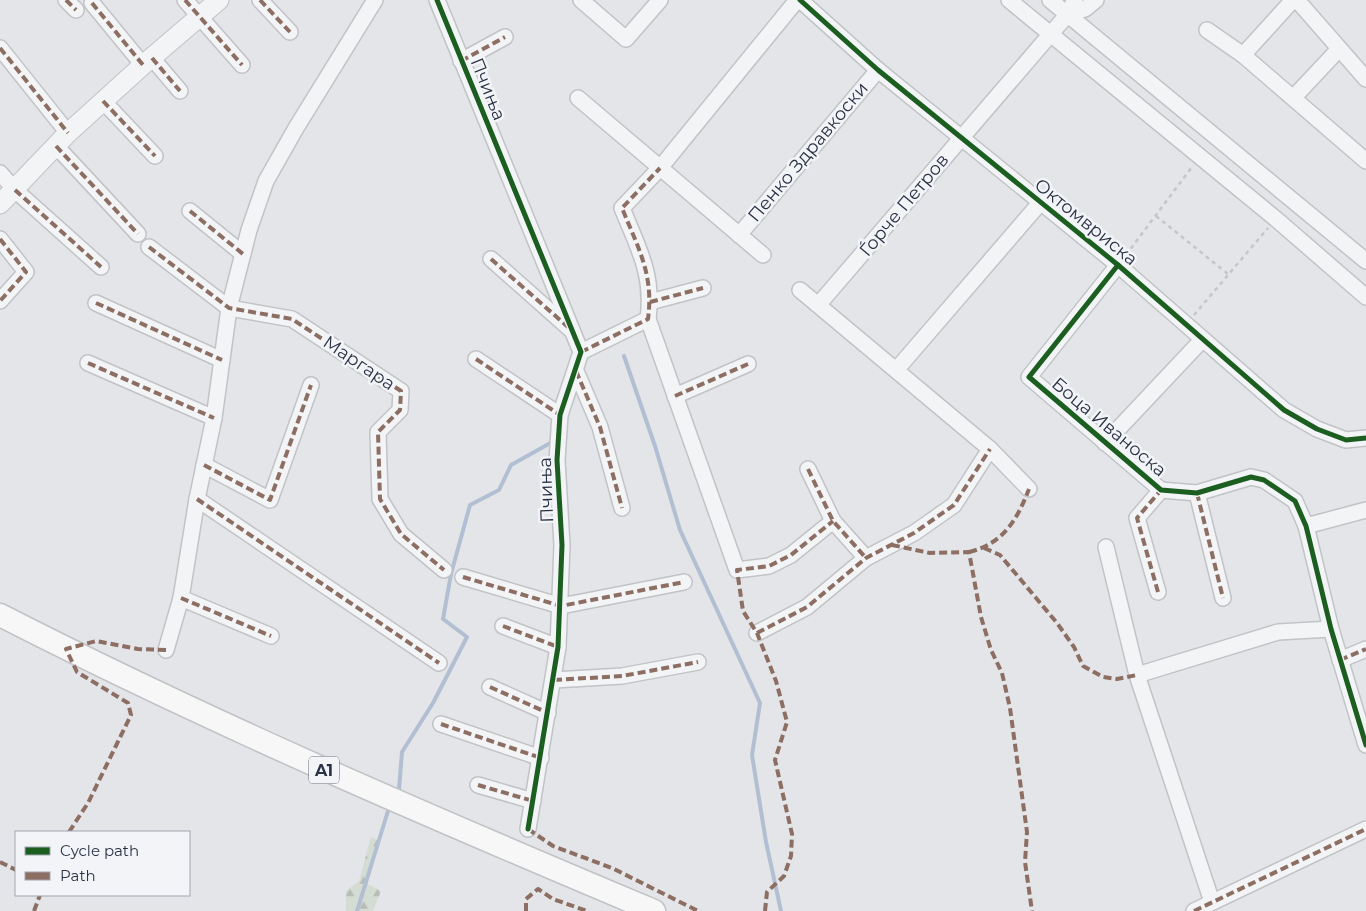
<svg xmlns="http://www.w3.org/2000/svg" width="1366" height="911" viewBox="0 0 1366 911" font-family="Montserrat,sans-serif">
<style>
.forest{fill:url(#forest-firs)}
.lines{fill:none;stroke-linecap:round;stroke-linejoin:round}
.stream{stroke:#b2bfd3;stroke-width:4}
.minor-casing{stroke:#c2c3c6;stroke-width:18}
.tertiary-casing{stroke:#c2c3c6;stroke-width:21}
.primary-casing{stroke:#c0c2c6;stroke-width:25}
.path{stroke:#c5c6cb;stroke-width:2.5;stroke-dasharray:4 4;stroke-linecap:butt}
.minor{stroke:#f3f4f6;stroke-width:15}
.tertiary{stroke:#f3f4f6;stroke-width:19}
.primary{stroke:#f7f7f7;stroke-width:22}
.quiet{stroke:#8d6e63;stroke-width:4;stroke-dasharray:8 4;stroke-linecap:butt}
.cycleway-casing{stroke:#f2f4f8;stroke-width:8}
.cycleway{stroke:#1b5e20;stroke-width:5}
.labels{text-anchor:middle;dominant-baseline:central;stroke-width:5;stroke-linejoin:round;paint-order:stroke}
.shield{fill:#f2f4f8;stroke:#666c79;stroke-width:1}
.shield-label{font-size:16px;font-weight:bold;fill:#2a3143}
.street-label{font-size:18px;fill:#2a3143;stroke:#f2f4f8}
</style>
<defs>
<pattern id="forest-firs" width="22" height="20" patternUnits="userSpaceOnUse" patternTransform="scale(1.25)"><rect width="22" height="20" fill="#d4dcd4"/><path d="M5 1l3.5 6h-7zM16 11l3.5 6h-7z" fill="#b6bdb7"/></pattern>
</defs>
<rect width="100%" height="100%" fill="#e4e5e8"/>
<path class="forest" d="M371,837L378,840L366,883L381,891L373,911H346V891L359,881Z"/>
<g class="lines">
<g class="stream">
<path d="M624,356L655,446L680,530L760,703L752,755L766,842L781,911"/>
<path d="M399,789L402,752L433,703L467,637L443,619L451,574L470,505L499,490L511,465L554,441"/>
<path d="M357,911L388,811"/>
</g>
<defs>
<g id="minor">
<path d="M66,0L76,10"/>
<path d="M185,0L242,65"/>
<path d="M260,0L290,32"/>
<path d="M437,0L581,352L560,415L557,460L562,545L558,647L528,829"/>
<path d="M581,0L626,39L660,0"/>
<path d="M800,0L878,70L1118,265L1284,410L1317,429L1346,440L1366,438"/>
<path d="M1009,0L1276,219L1366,297"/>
<path d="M1050,0L1366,261"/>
<path d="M1297,0L1366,79"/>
<path d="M92,3L143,65"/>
<path d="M1067,15L1085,9L1096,0"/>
<path d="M1207,30L1243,55L1366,161"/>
<path d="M0,48L68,133"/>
<path d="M1243,55L1293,0"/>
<path d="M152,58L180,91"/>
<path d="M461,61L505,37"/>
<path d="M1294,97L1339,49"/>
<path d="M578,98L763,255"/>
<path d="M103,101L155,156"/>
<path d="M56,146L138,234"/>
<path d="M0,173L15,190L101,267"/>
<path d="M190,211L243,254"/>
<path d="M739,235L878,70"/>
<path d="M0,239L26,272L0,301"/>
<path d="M149,247L229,308L292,319L401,391L400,410L378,432L380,499L401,534L444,570"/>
<path d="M491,259L570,329"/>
<path d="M1118,265L1029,377L1161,490L1197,493L1251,477L1264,480L1295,501L1306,526L1331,629L1366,745"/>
<path d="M800,290L990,449L1029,489"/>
<path d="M650,302L703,288"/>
<path d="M96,303L222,360"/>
<path d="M819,304L1067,15L1075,0"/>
<path d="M648,319L737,570L769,566L791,555L833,521"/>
<path d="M581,352L648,319C654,274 638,248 622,208L660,168L797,0"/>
<path d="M476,359L560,415"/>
<path d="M88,363L214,418"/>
<path d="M897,369L1040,203"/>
<path d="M576,371L600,427L622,508"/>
<path d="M675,396L748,364"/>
<path d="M1105,443L1202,340"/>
<path d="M204,465L270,500L311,385"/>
<path d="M808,469L833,521L866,558"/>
<path d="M1197,493L1223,598"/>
<path d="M197,499L439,663"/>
<path d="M1306,526L1366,510"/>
<path d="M1106,547L1137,675L1212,902"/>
<path d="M463,577L561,606L684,582"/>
<path d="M1158,592L1137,518L1161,490"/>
<path d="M181,598L271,636"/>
<path d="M503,626L558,647"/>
<path d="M757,633L807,607L866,558L914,533L954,505L990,449"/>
<path d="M166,650L181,598L197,499L214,418L229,308L249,230L266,181L296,128L375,0"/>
<path d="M1340,660L1366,649"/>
<path d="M1137,675L1278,632L1331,629"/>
<path d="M554,680L622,676L698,662"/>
<path d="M490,687L548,713"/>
<path d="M441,724L541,758"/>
<path d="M478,785L533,801"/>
<path d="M1194,911L1366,829"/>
</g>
<path id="tertiary" d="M0,204L68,133L143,65L219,0"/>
<path id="primary" d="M0,615C213,724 433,818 654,911"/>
</defs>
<use href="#minor" class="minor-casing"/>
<use href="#tertiary" class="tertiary-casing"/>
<use href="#primary" class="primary-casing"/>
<g class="path">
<path d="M1156,216L1228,274"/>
<path d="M1126,255L1192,167"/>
<path d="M1194,315L1268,228"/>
</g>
<use href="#minor" class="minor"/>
<use href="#tertiary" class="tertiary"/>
<use href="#primary" class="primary"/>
<g class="quiet">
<path d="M66,0L76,10"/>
<path d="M185,0L242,65"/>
<path d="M260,0L290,32"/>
<path d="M92,3L143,65"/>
<path d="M0,48L68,133"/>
<path d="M152,58L180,91"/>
<path d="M461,61L505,37"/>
<path d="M103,101L155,156"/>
<path d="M56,146L138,234"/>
<path d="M15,190L101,267"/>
<path d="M190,211L243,254"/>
<path d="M0,239L26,272L0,301"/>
<path d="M149,247L229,308L292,319L401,391L400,410L378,432L380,499L401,534L444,570"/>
<path d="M491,259L568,327"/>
<path d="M650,302L703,288"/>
<path d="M96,303L222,360"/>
<path d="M581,352L648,319C654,274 638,248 622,208L660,168"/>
<path d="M476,359L560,415"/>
<path d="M88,363L214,418"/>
<path d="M576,371L600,427L622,508"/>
<path d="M675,396L748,364"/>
<path d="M204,465L270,500L311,385"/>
<path d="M808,469L833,521L866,558"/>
<path d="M1197,493L1223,598"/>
<path d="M197,499L439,663"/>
<path d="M892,545L930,553L969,552L981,617L991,650L1002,673L1010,708L1027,832L1025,862L1032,911"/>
<path d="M984,548L1000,555L1057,623L1074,647L1083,666L1103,677L1117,679L1137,675"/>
<path d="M969,552C1003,544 1017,520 1029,489"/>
<path d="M463,577L561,606L684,582"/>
<path d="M1158,592L1137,518L1161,490"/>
<path d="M181,598L271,636"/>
<path d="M503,626L558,647"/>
<path d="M757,633L807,607L866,558L914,533L954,505L990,449"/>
<path d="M1340,660L1366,649"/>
<path d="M554,680L622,676L698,662"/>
<path d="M490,687L548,713"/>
<path d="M441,724L541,758"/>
<path d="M478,785L533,801"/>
<path d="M528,829L553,846L612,868L698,911"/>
<path d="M69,832L88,803L131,715L128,703L77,672L66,649L96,641L138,649L166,650"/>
<path d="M0,862L16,870"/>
<path d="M34,911L40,895"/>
<path d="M526,911V899L538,889L553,899L587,911"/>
<path d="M765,911L767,892L784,876L791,856L792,834L775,760L787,722L776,681L757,633L743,611L737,570L769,566L791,555L833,521"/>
<path d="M1194,911L1366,829"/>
</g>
<defs>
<g id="cycleway">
<path d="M437,0L581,352L560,415L557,460L562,545L558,647L528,829"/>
<path d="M800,0L878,70L1118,265L1284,410L1317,429L1346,440L1366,438"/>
<path d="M1118,265L1029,377L1161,490L1197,493L1251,477L1264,480L1295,501L1306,526L1331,629L1366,745"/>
</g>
</defs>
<use href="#cycleway" class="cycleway-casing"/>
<use href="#cycleway" class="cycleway"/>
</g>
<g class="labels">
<rect class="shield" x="309" y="756.5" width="30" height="27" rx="4"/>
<g class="shield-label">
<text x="324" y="770">A1</text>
</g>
<g class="street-label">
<text transform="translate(488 89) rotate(68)">Пчиња</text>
<text transform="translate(808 152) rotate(-50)">Пенко Здравкоски</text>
<text transform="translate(904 205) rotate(-50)">Ѓорче Петров</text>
<text transform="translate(1086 222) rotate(39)">Октомвриска</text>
<text transform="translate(359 363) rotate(34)">Маргара</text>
<text transform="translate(1109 427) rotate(40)">Боца Иваноска</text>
<text transform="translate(546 490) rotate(-92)">Пчиња</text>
</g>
</g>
<rect x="15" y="831" width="175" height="65" fill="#f2f4f8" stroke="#a2a6b0"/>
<rect x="25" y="847" width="25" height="8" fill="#1b5e20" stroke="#a2a6b0"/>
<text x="60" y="856" font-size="15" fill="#2a3143">Cycle path</text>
<rect x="25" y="872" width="25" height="8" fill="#8d6e63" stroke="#a2a6b0"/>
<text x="60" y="881" font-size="15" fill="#2a3143">Path</text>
</svg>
